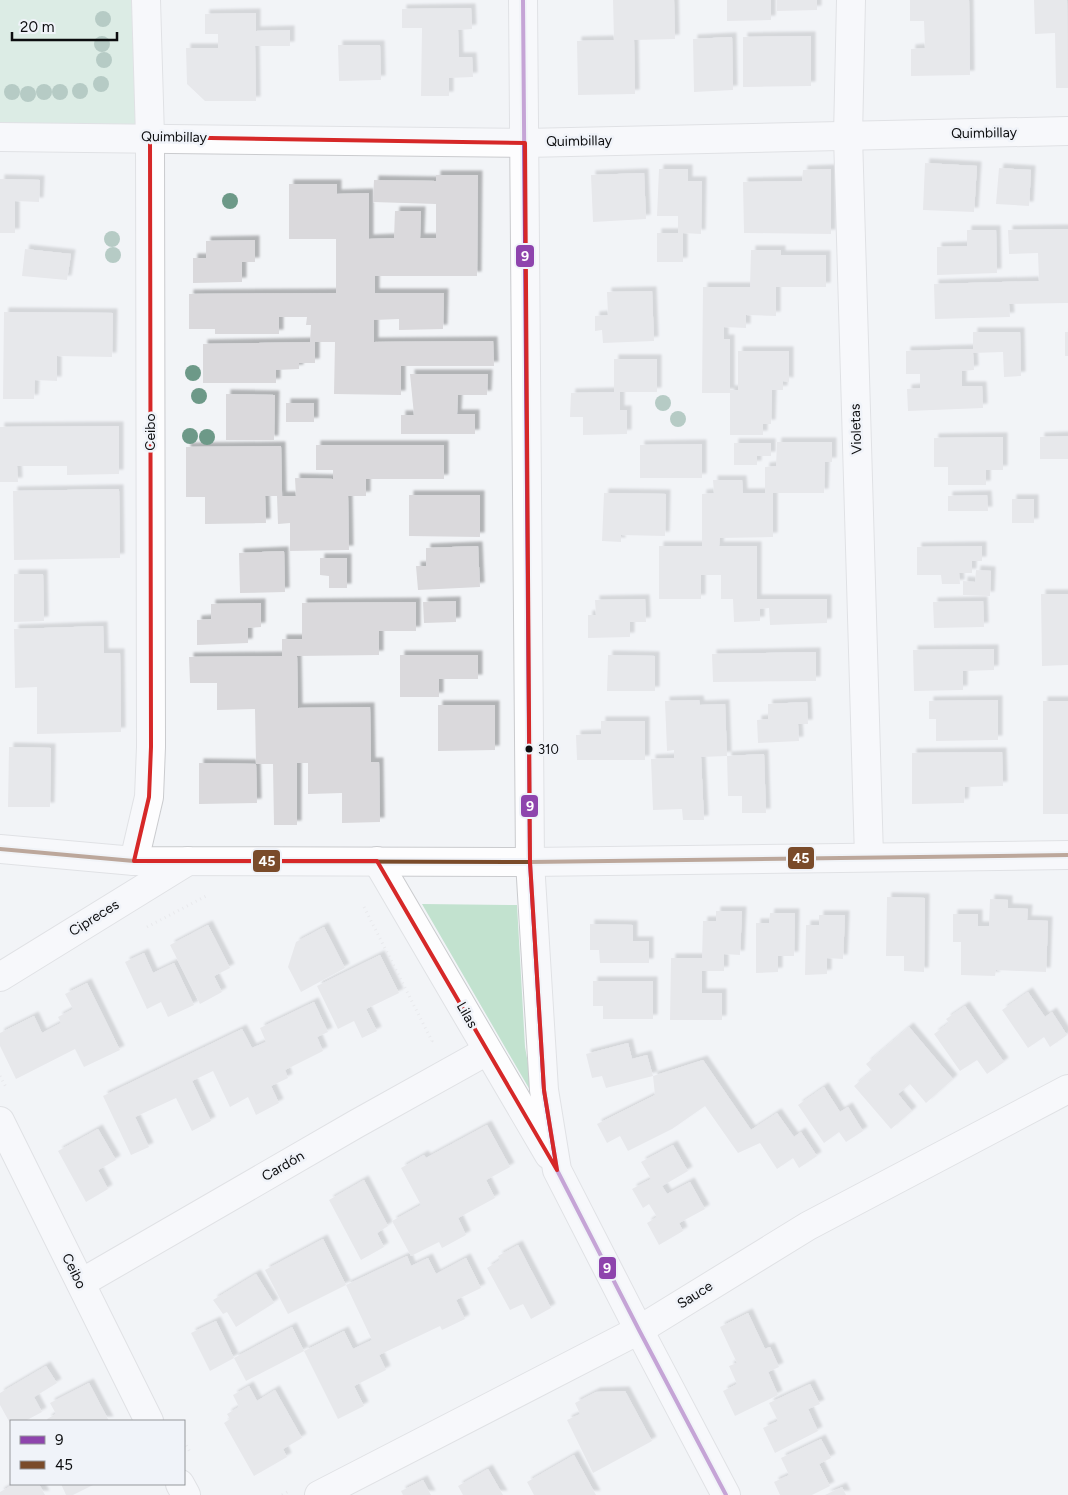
<svg xmlns="http://www.w3.org/2000/svg" width="1068" height="1495" viewBox="0 0 1068 1495" font-family="Figtree,sans-serif">
<style>
.green{fill:#c2e2cf}
.building{fill:#dad9dc;filter:url(#shadow)}
.lines{fill:none;stroke-linecap:round;stroke-linejoin:round}
.minor-casing{stroke:#cacbce;stroke-width:30}
.path{stroke:#dcdcde;stroke-width:3;stroke-dasharray:1 4;stroke-linecap:butt}
.minor{stroke:#fdfdfe;stroke-width:28}
.bus-1-casing{stroke:#f0f3f9;stroke-width:8}
.bus-2-casing{stroke:#f0f3f9;stroke-width:8}
.bus-1{stroke:#8e44ad;stroke-width:4}
.bus-2{stroke:#7a4b2a;stroke-width:4}
.tree{fill:#6d9988}
.marked{fill:none;stroke:#d62828;stroke-width:4;stroke-linejoin:round}
.bus-dot{fill:#0c0d0f;stroke:#f0f3f9;stroke-width:2}
.labels{text-anchor:middle;dominant-baseline:central;stroke-width:5;stroke-linejoin:round;paint-order:stroke}
.bus-label{font-size:13px;fill:#0c0d0f;stroke:#f0f3f9;text-anchor:start}
.street-label{font-size:14px;fill:#0c0d0f;stroke:#f0f3f9}
.line-badge{stroke:#f0f3f9;stroke-width:2}
.badge-label{font-size:14px;text-anchor:middle;font-weight:bold;fill:#fff}
</style>
<defs>
<filter id="shadow"><feDropShadow dx="4.5" dy="-4.5" stdDeviation="1" flood-color="#0004"/></filter>
</defs>
<rect width="100%" height="100%" fill="#f2f4f7"/>
<g class="green">
<path d="M0,0H146L150,137H0Z"/>
<path d="M422,904L517,905L525,1047L534,1097Z"/>
</g>
<g class="building">
<path d="M613,0H674L675,39L634,40L635,94L578,95L577,41L614,40Z"/>
<path d="M727,0H771V20L727,21Z"/>
<path d="M777,0H817V10L777,11Z"/>
<path d="M910,0H969L970,75L911,76V49L925,48L924,21H910Z"/>
<path d="M1034,0H1067L1068,88H1056L1055,33L1035,34Z"/>
<path d="M471,8L472,29L458,30L459,57H472L473,77L449,78V96H421L422,28H402V9Z"/>
<path d="M256,13V31L290,30V46H255L256,101H205L187,84L186,48H218V34H205V14Z"/>
<path d="M811,36V86L743,87V37Z"/>
<path d="M732,37L733,90L694,92L693,39Z"/>
<path d="M338,45H380L381,80L339,81Z"/>
<path d="M925,163L977,166L974,212L923,210Z"/>
<path d="M999,168L1031,170L1029,206L996,204Z"/>
<path d="M659,169H688V181H702L701,234L683,233V262H657V233H678V216H657Z"/>
<path d="M831,169V234L744,233L743,182L802,181L803,170Z"/>
<path d="M644,173L646,219L593,222L591,175Z"/>
<path d="M436,175H478L477,276H375V293H444L443,329L399,330V319L374,320V342L493,341L494,366H401V395L334,394L335,342H315V363H299V369L276,370V383H203V344L310,342L311,325H306L307,317H279V334H215V329H189V294L336,293V239H289V184H337V194L369,193V239L394,238L395,211H421L420,238H436V204L373,202L374,180L436,181Z"/>
<path d="M0,179L40,180L39,202L15,201V233H0Z"/>
<path d="M1068,229V303L1009,304L1010,317L935,319L934,284L1039,281L1038,253L1009,254L1008,230Z"/>
<path d="M967,230H996L997,273L937,275V247L967,246Z"/>
<path d="M255,240V262H242V282L193,283V258H206V241Z"/>
<path d="M25,249L71,254L67,280L22,276Z"/>
<path d="M751,250H781V255H826V287H776V316L746,315V328L724,327V339H730V390H738V351H789V382L783,381V390H772L771,424H763V435H730V393H702L703,287H750Z"/>
<path d="M652,291L654,341L603,343L602,330L595,331V316L608,315L607,292Z"/>
<path d="M4,312L113,313L112,357L57,356V381L35,380L34,399H3Z"/>
<path d="M973,332H1020L1021,376L1004,377L1003,352L973,353L974,370L962,371V386H982L983,408L908,411L907,389L920,388V374H906V351L973,349Z"/>
<rect x="1065" y="332" width="3" height="24"/>
<path d="M614,359H657V392H620V410H627V434L583,435V417H570L571,393L614,392Z"/>
<path d="M410,374H488L487,395H458L457,414H475V434H401V415H414Z"/>
<path d="M226,394L275,395L274,440H226Z"/>
<rect x="286" y="403" width="28" height="19"/>
<path d="M119,426V474L67,475V466H17L18,482H0V427Z"/>
<path d="M1068,436V459H1040V437Z"/>
<path d="M1003,437V470H986V485H948V467H934V438Z"/>
<path d="M777,442H832V462H825L824,493H773V537L720,538L719,546H757V599H827V623L770,625L769,608L760,609V621L734,622L733,599H721V575H701V599H659V546H702V494L714,493L713,480H742L743,493H765V467L776,466Z"/>
<path d="M734,443H771V456H757V465H734Z"/>
<path d="M702,444V478H640V445Z"/>
<path d="M316,445H444V479H366V496H348L349,550L290,551V523L278,524L277,496H265L266,523L205,524V497H186V447L281,446L282,496H296L295,478L333,479V470H316Z"/>
<path d="M119,489L120,558L14,560L13,491Z"/>
<path d="M604,493L666,494L665,536L621,535V542L602,541Z"/>
<path d="M409,495H480V537L409,536Z"/>
<path d="M987,495L988,511H948V496Z"/>
<rect x="1012" y="499" width="22" height="24"/>
<path d="M478,546L480,587L418,590L416,566H426V548Z"/>
<path d="M982,546V561H972V573H959L960,584H942L941,575H917V547Z"/>
<path d="M284,551L285,592L240,593L239,553Z"/>
<path d="M320,558H347V588H329V576L320,575Z"/>
<path d="M976,570L991,571L990,596L963,595V581L975,582Z"/>
<path d="M14,574H43L44,621L14,622Z"/>
<path d="M1041,594H1068V665L1042,666Z"/>
<path d="M645,599L646,622H630V637L588,638V615H596L595,600Z"/>
<path d="M456,601V622L424,623L423,602Z"/>
<path d="M983,601L984,627L934,628L933,602Z"/>
<path d="M416,602V631H379V655L297,656L298,708L370,707L371,762H379L380,822L342,823V793L308,794V763H297V825H274L273,764H256L255,709L217,710V683H190L189,657L282,656V639H302V603Z"/>
<path d="M261,603V627L248,628V643L197,645V620L211,619V604Z"/>
<path d="M103,626L104,653H120L121,732L37,734V687L15,688L14,629Z"/>
<path d="M994,649V670L963,671V690L914,691L913,650Z"/>
<path d="M816,652V681L713,682L712,654Z"/>
<path d="M400,655H478V679H439V697H400Z"/>
<path d="M608,655L655,656V691H607Z"/>
<path d="M699,700L700,705L725,704L727,756L701,757L704,820H683L682,809L653,810L651,759L674,758V750L667,751L665,701Z"/>
<path d="M998,700V740L936,741V719H929V701Z"/>
<rect x="1043" y="701" width="25" height="113"/>
<path d="M807,702L808,724H798L799,741L758,743L757,720L768,719V704Z"/>
<path d="M438,705H495V750L438,751Z"/>
<path d="M601,721H645V760H577L576,735L601,734Z"/>
<path d="M9,747L51,748L50,807H8Z"/>
<path d="M1002,752L1003,786L965,787L964,803L912,804V753Z"/>
<path d="M764,754L766,813H742V796H728L727,756Z"/>
<path d="M199,763L256,764L257,803L199,804Z"/>
<path d="M887,897L925,898L924,972L904,971V956H886Z"/>
<path d="M990,899L1008,900V908L1028,909L1027,920L1048,921L1046,972L996,970L995,976L961,975V942H953V914H978V926H989Z"/>
<path d="M716,911H742L740,955L724,954V971H702V993H722V1020H670L671,958H702L703,921H716Z"/>
<path d="M770,913H795L794,956H778V972L756,973V923H769Z"/>
<path d="M819,915H845L843,959L827,958V974L805,975L806,925H819Z"/>
<path d="M590,924L633,925V941H649V963H600L599,950H590Z"/>
<path d="M208,925L230,968L214,976L222,992L200,1004L170,945Z"/>
<path d="M324,927L345,968L301,992L288,967L296,942Z"/>
<path d="M144,953L153,973L174,963L194,1005L168,1017L161,1002L147,1009L125,962Z"/>
<path d="M380,955L399,993L366,1009L377,1031L362,1038L354,1021L338,1029L317,986Z"/>
<path d="M593,981H653V1019H603V1006H593Z"/>
<path d="M87,983L120,1050L84,1067L75,1049L16,1079L0,1046V1033L34,1016L42,1033L61,1023L58,1017L73,1009L65,994Z"/>
<path d="M1028,992L1045,1017L1052,1012L1067,1035L1050,1047L1044,1037L1028,1048L1002,1010Z"/>
<path d="M314,1002L328,1032L317,1037L323,1051L285,1070L288,1078L271,1086L279,1103L256,1115L248,1097L230,1107L213,1071L192,1081L211,1121L192,1131L176,1098L135,1117L149,1147L131,1155L103,1096L242,1029L252,1048L266,1042L260,1028Z"/>
<path d="M965,1006L1004,1062L987,1074L977,1060L960,1071L934,1034L949,1023L946,1019Z"/>
<path d="M909,1027L953,1079L926,1103L910,1084L898,1094L912,1111L891,1129L854,1086L872,1071L866,1064Z"/>
<path d="M628,1043L632,1059L647,1055L653,1076L606,1088L602,1076L592,1078L586,1054Z"/>
<path d="M703,1060L751,1130L777,1113L794,1137L801,1132L817,1156L799,1168L793,1158L777,1169L760,1143L738,1153L705,1106L672,1129L628,1151L620,1136L607,1143L597,1124L655,1095L653,1076Z"/>
<path d="M824,1087L840,1112L848,1107L863,1131L846,1142L839,1132L824,1143L798,1105Z"/>
<path d="M487,1125L510,1167L486,1180L495,1198L458,1218L466,1235L442,1248L439,1242L411,1256L392,1221L421,1205L401,1168L424,1155L426,1158Z"/>
<path d="M98,1129L116,1160L98,1170L108,1189L86,1202L58,1151Z"/>
<path d="M673,1145L688,1171L662,1186L667,1194L690,1182L705,1209L679,1223L683,1231L659,1245L647,1223L657,1217L649,1204L643,1208L632,1189L651,1179L641,1162Z"/>
<path d="M364,1180L388,1226L377,1233L384,1247L361,1260L329,1200Z"/>
<path d="M323,1239L346,1285L288,1314L265,1270Z"/>
<path d="M518,1245L551,1308L531,1319L523,1304L510,1310L487,1268L500,1260L498,1256Z"/>
<path d="M407,1256L411,1266L428,1258L436,1274L466,1258L481,1288L456,1300L465,1319L442,1330L440,1326L379,1355L386,1370L354,1386L364,1406L338,1419L304,1351L344,1331L353,1349L372,1340L346,1285Z"/>
<path d="M256,1274L274,1303L236,1327L227,1312L223,1314L213,1300Z"/>
<path d="M748,1313L765,1349L770,1347L779,1367L768,1372L778,1395L735,1416L723,1391L737,1384L729,1366L737,1363L720,1327Z"/>
<path d="M216,1321L234,1358L210,1371L191,1333Z"/>
<path d="M292,1327L304,1351L246,1381L234,1358Z"/>
<path d="M46,1366L57,1383L34,1397L42,1412L25,1421H11V1425L0,1405V1393Z"/>
<path d="M89,1383L109,1421H48L47,1419L56,1414L50,1403Z"/>
<path d="M810,1384L820,1404L808,1409L818,1431L775,1453L763,1428L778,1421L769,1403Z"/>
<path d="M249,1386L257,1401L275,1390L302,1438L283,1449L287,1457L254,1476L224,1423L230,1419L227,1414L239,1407L233,1395Z"/>
<path d="M625,1391L652,1441L593,1473L567,1420L580,1414L575,1403L596,1392Z"/>
<path d="M821,1439L831,1458L819,1464L830,1486L812,1495H780L774,1482L789,1475L781,1458Z"/>
<path d="M574,1455L596,1495H534L527,1482Z"/>
<path d="M488,1469L503,1495H463L458,1486Z"/>
<path d="M423,1480L431,1495H403L401,1491Z"/>
<path d="M14,1484H39L45,1495H0V1492Z"/>
<path d="M61,1484H95L73,1495H66Z"/>
<path d="M842,1487L846,1495H825Z"/>
</g>
<g class="lines">
<defs>
<g id="minor">
<path d="M523,0L530,862L544,1090L557,1170L639,1330L726,1495"/>
<path d="M851,0L848,136L869,857"/>
<path d="M0,137L525,143L1068,131"/>
<path d="M0,849L134,861L530,862L1068,855"/>
<path d="M134,861L149,797L151,747L150,137L146,0"/>
<path d="M377,861L549,1155"/>
<path d="M0,977L188,861"/>
<path d="M0,1121L149,1421"/>
<path d="M81,1283L356,1124L487,1051"/>
<path d="M180,1484L186,1495"/>
<path d="M319,1495L639,1330L808,1226L1068,1089"/>
</g>
</defs>
<use href="#minor" class="minor-casing"/>
<g class="path">
<path d="M364,907L432,1041L430,1044"/>
<path d="M147,927L208,895"/>
<path d="M0,1076L7,1089"/>
<path d="M184,1441L191,1454"/>
<path d="M282,1495L289,1491"/>
</g>
<use href="#minor" class="minor"/>
<defs>
<path id="bus-1" d="M523,0L530,862L544,1090L557,1170L639,1330L726,1495"/>
<path id="bus-2" d="M0,849L134,861L530,862L1068,855"/>
</defs>
<use href="#bus-1" class="bus-1-casing"/>
<use href="#bus-2" class="bus-2-casing"/>
<use href="#bus-1" class="bus-1"/>
<use href="#bus-2" class="bus-2"/>
</g>
<g class="tree">
<circle cx="103" cy="19" r="8"/>
<circle cx="102" cy="44" r="8"/>
<circle cx="104" cy="60" r="8"/>
<circle cx="101" cy="84" r="8"/>
<circle cx="80" cy="91" r="8"/>
<circle cx="12" cy="92" r="8"/>
<circle cx="44" cy="92" r="8"/>
<circle cx="60" cy="92" r="8"/>
<circle cx="28" cy="94" r="8"/>
<circle cx="230" cy="201" r="8"/>
<circle cx="112" cy="239" r="8"/>
<circle cx="113" cy="255" r="8"/>
<circle cx="193" cy="373" r="8"/>
<circle cx="199" cy="396" r="8"/>
<circle cx="663" cy="403" r="8"/>
<circle cx="678" cy="419" r="8"/>
<circle cx="190" cy="436" r="8"/>
<circle cx="207" cy="437" r="8"/>
</g>
<path d="M0 0H1068V1495H0ZM150,137L525,143L530,862L544,1090L557,1170L377,861H134L149,797L151,747Z" fill="#f2f4f7" fill-opacity=".55" fill-rule="evenodd"/>
<path class="marked" d="M150,137L525,143L530,862L544,1090L557,1170L377,861H134L149,797L151,747Z"/>
<circle class="bus-dot" cx="529" cy="749" r="4.5"/>
<g class="labels">
<g class="bus-label">
<text x="538" y="749">310</text>
</g>
<g class="street-label">
<text transform="translate(984 133) rotate(-1)">Quimbillay</text>
<text transform="translate(174 137) rotate(1)">Quimbillay</text>
<text transform="translate(579 141) rotate(-1)">Quimbillay</text>
<text transform="translate(856 429) rotate(-92)">Violetas</text>
<text transform="translate(150 432) rotate(-90)">Ceibo</text>
<text transform="translate(94 918) rotate(-32)">Cipreces</text>
<text transform="translate(467 1015) rotate(60)">Lilas</text>
<text transform="translate(283 1166) rotate(-30)">Cardón</text>
<text transform="translate(74 1271) rotate(64)">Ceibo</text>
<text transform="translate(695 1295) rotate(-32)">Sauce</text>
</g>
</g>
<g class="line-badge">
<rect x="515" y="244" width="20" height="24" rx="5" fill="#8e44ad"/>
<rect x="520" y="794" width="19" height="24" rx="5" fill="#8e44ad"/>
<rect x="787" y="846" width="28" height="24" rx="5" fill="#7a4b2a"/>
<rect x="252" y="849" width="29" height="24" rx="5" fill="#7a4b2a"/>
<rect x="598" y="1256" width="19" height="24" rx="5" fill="#8e44ad"/>
</g>
<g class="badge-label">
<text x="525" y="261">9</text>
<text x="530" y="811">9</text>
<text x="801" y="863">45</text>
<text x="267" y="866">45</text>
<text x="607" y="1273">9</text>
</g>
<rect x="10" y="1420" width="175" height="65" fill="#f0f3f9" stroke="#95979b"/>
<rect x="20" y="1436" width="25" height="8" fill="#8e44ad" stroke="#95979b"/>
<text x="55" y="1445" font-size="15" fill="#0c0d0f">9</text>
<rect x="20" y="1461" width="25" height="8" fill="#7a4b2a" stroke="#95979b"/>
<text x="55" y="1470" font-size="15" fill="#0c0d0f">45</text>
<path d="M12 32v8h105v-8" fill="none" stroke="#0c0d0f" stroke-width="2.5"/>
<text x="20" y="32" font-size="15" fill="#0c0d0f" stroke="#f0f3f9" stroke-width="4" paint-order="stroke">20 m</text>
</svg>
